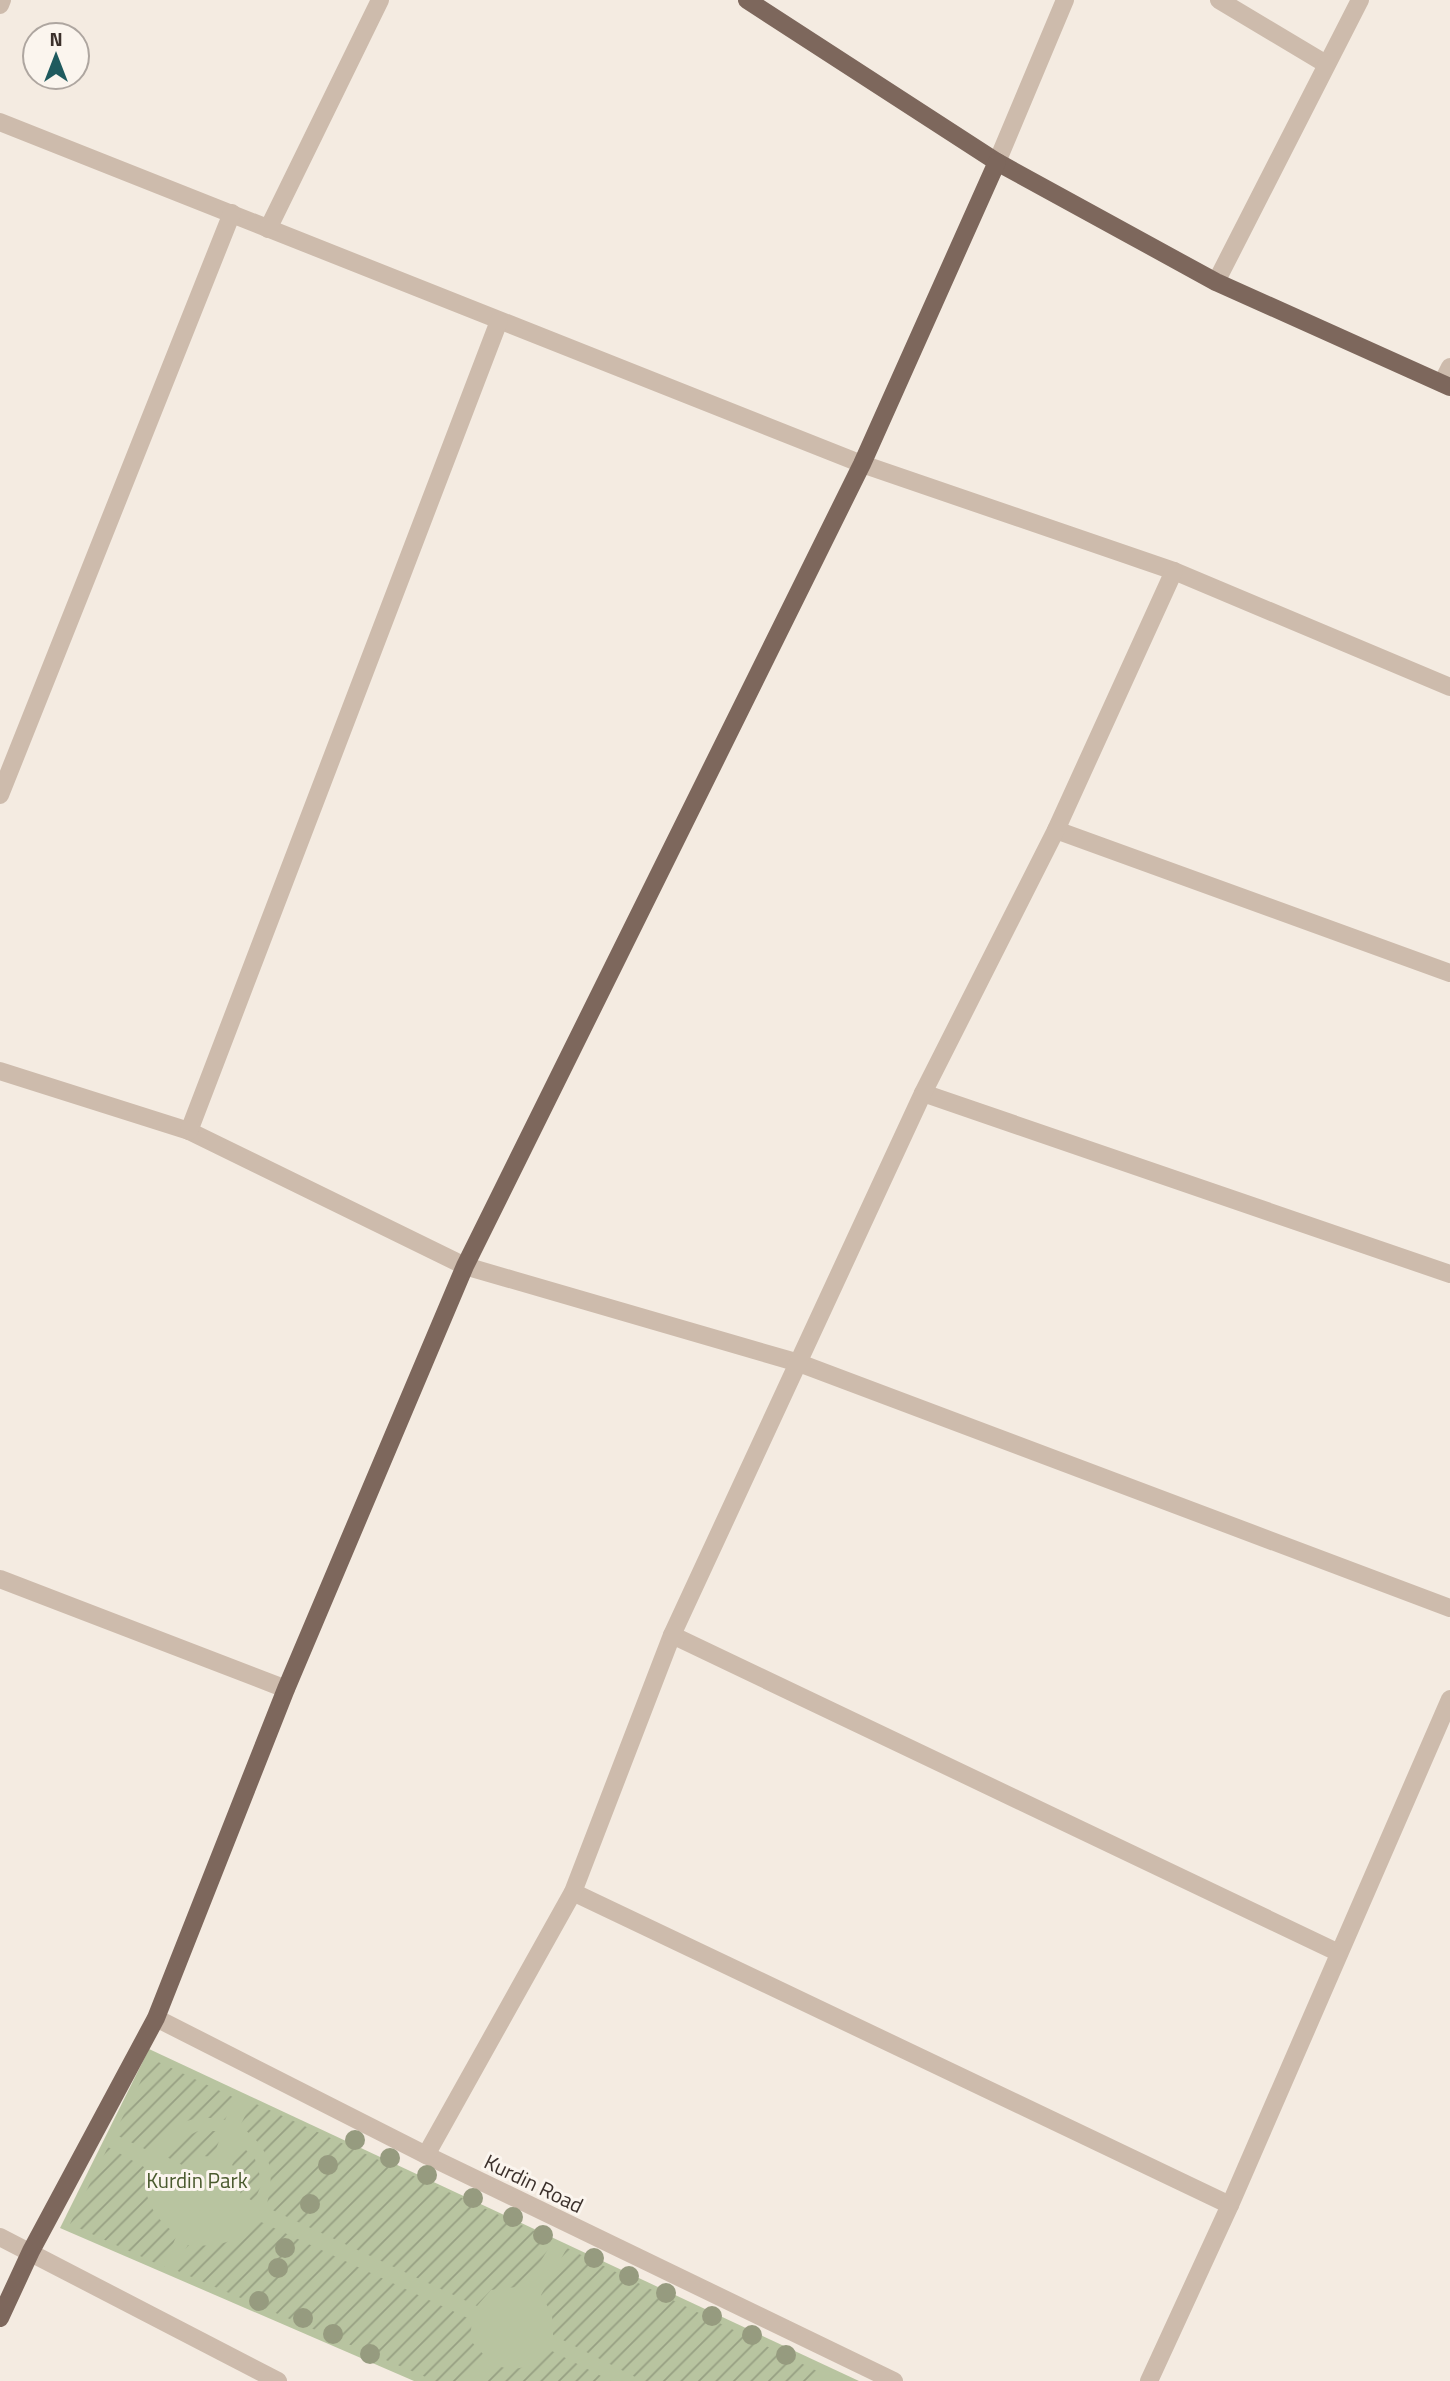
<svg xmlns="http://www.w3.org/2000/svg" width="1450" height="2381" viewBox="0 0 1450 2381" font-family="'Titillium Web',sans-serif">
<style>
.park{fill:#b8c4a0}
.garden{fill:url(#garden-furrows)}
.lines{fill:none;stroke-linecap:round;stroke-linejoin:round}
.minor{stroke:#cdbbac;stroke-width:18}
.major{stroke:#7d675c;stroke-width:18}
.tree{fill:#969b7f}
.labels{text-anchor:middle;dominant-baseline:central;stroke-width:6;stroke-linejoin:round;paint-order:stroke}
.park-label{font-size:21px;fill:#4a5a2e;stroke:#fbf5ee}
.street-label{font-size:21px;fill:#3b302b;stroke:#fbf5ee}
</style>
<defs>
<pattern id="garden-furrows" width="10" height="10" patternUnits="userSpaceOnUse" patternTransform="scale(1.75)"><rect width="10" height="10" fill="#b8c4a0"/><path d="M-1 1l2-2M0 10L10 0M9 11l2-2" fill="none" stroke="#97a083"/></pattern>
</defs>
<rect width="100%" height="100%" fill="#f4ebe1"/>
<path class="park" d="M149,2049L859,2381H414L60,2228Z"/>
<g class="garden">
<path d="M152,2059L235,2098L225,2120C193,2112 168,2125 151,2152L114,2134Z"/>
<path d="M252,2102L554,2240L525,2286L491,2290L477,2306L266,2207C276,2171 271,2149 240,2126Z"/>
<path d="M198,2131H223L213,2157L194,2155L182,2165L163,2155L171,2144Z"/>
<path d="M242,2146L255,2159L262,2183L254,2202L240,2193L243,2188V2174L232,2165Z"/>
<path d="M108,2147L144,2167C143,2196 152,2218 177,2234L164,2267L70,2224Z"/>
<path d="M259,2221L472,2320L470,2340L483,2354L465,2381H435L173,2269L188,2245C222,2247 233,2243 259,2221Z"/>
<path d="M567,2248L821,2373L818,2381H643L553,2335L552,2314L541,2295Z"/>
<path d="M548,2349L611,2381H485L492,2364C514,2373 535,2369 548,2349Z"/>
</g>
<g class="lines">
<g class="minor">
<path d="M1219,0L1326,64"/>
<path d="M0,5L2,0"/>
<path d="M0,122L862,464L1174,571L1450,687"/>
<path d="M997,162L1065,0"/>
<path d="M268,229L380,0"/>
<path d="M1216,282L1360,0"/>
<path d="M1442,383L1450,367"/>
<path d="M0,795L232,213"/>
<path d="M1056,830L1450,973"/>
<path d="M0,1071L189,1131L465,1266L799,1363L1450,1608"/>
<path d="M923,1093L1450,1274"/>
<path d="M189,1131L499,321"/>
<path d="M0,1579L286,1689"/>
<path d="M672,1635L1339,1953"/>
<path d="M573,1892L1230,2205"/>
<path d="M156,2018L426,2155L894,2381"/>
<path d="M426,2155L573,1892L672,1635L923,1093L1056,830L1174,571"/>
<path d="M0,2237L278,2381"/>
<path d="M1149,2381L1230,2205L1450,1699"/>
</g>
<g class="major">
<path d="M747,0L997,162L1216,282L1450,387"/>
<path d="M0,2318L31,2251L156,2018L286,1689L465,1266L862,464L997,162"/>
</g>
</g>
<g class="tree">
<circle cx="355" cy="2140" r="10"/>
<circle cx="390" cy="2158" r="10"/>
<circle cx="328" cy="2165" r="10"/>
<circle cx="427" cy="2175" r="10"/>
<circle cx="473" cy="2198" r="10"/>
<circle cx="310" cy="2204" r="10"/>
<circle cx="513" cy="2217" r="10"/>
<circle cx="543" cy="2235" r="10"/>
<circle cx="285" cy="2248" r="10"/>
<circle cx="594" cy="2258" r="10"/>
<circle cx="278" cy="2268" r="10"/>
<circle cx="629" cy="2276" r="10"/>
<circle cx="666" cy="2293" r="10"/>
<circle cx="259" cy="2301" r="10"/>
<circle cx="712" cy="2316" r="10"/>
<circle cx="303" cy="2318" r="10"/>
<circle cx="333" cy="2334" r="10"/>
<circle cx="752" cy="2335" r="10"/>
<circle cx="370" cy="2354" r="10"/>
<circle cx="786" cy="2355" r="10"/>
</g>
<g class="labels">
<g class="park-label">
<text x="197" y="2180">Kurdin Park</text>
</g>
<g class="street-label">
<text transform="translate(534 2183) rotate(26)">Kurdin Road</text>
</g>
</g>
<g transform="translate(56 56)"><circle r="33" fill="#fbf5ee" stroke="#aea6a0" stroke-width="2"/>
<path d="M0-5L12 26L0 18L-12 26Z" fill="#1f5a5e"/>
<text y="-10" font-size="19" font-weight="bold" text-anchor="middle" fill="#3b302b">N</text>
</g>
</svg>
